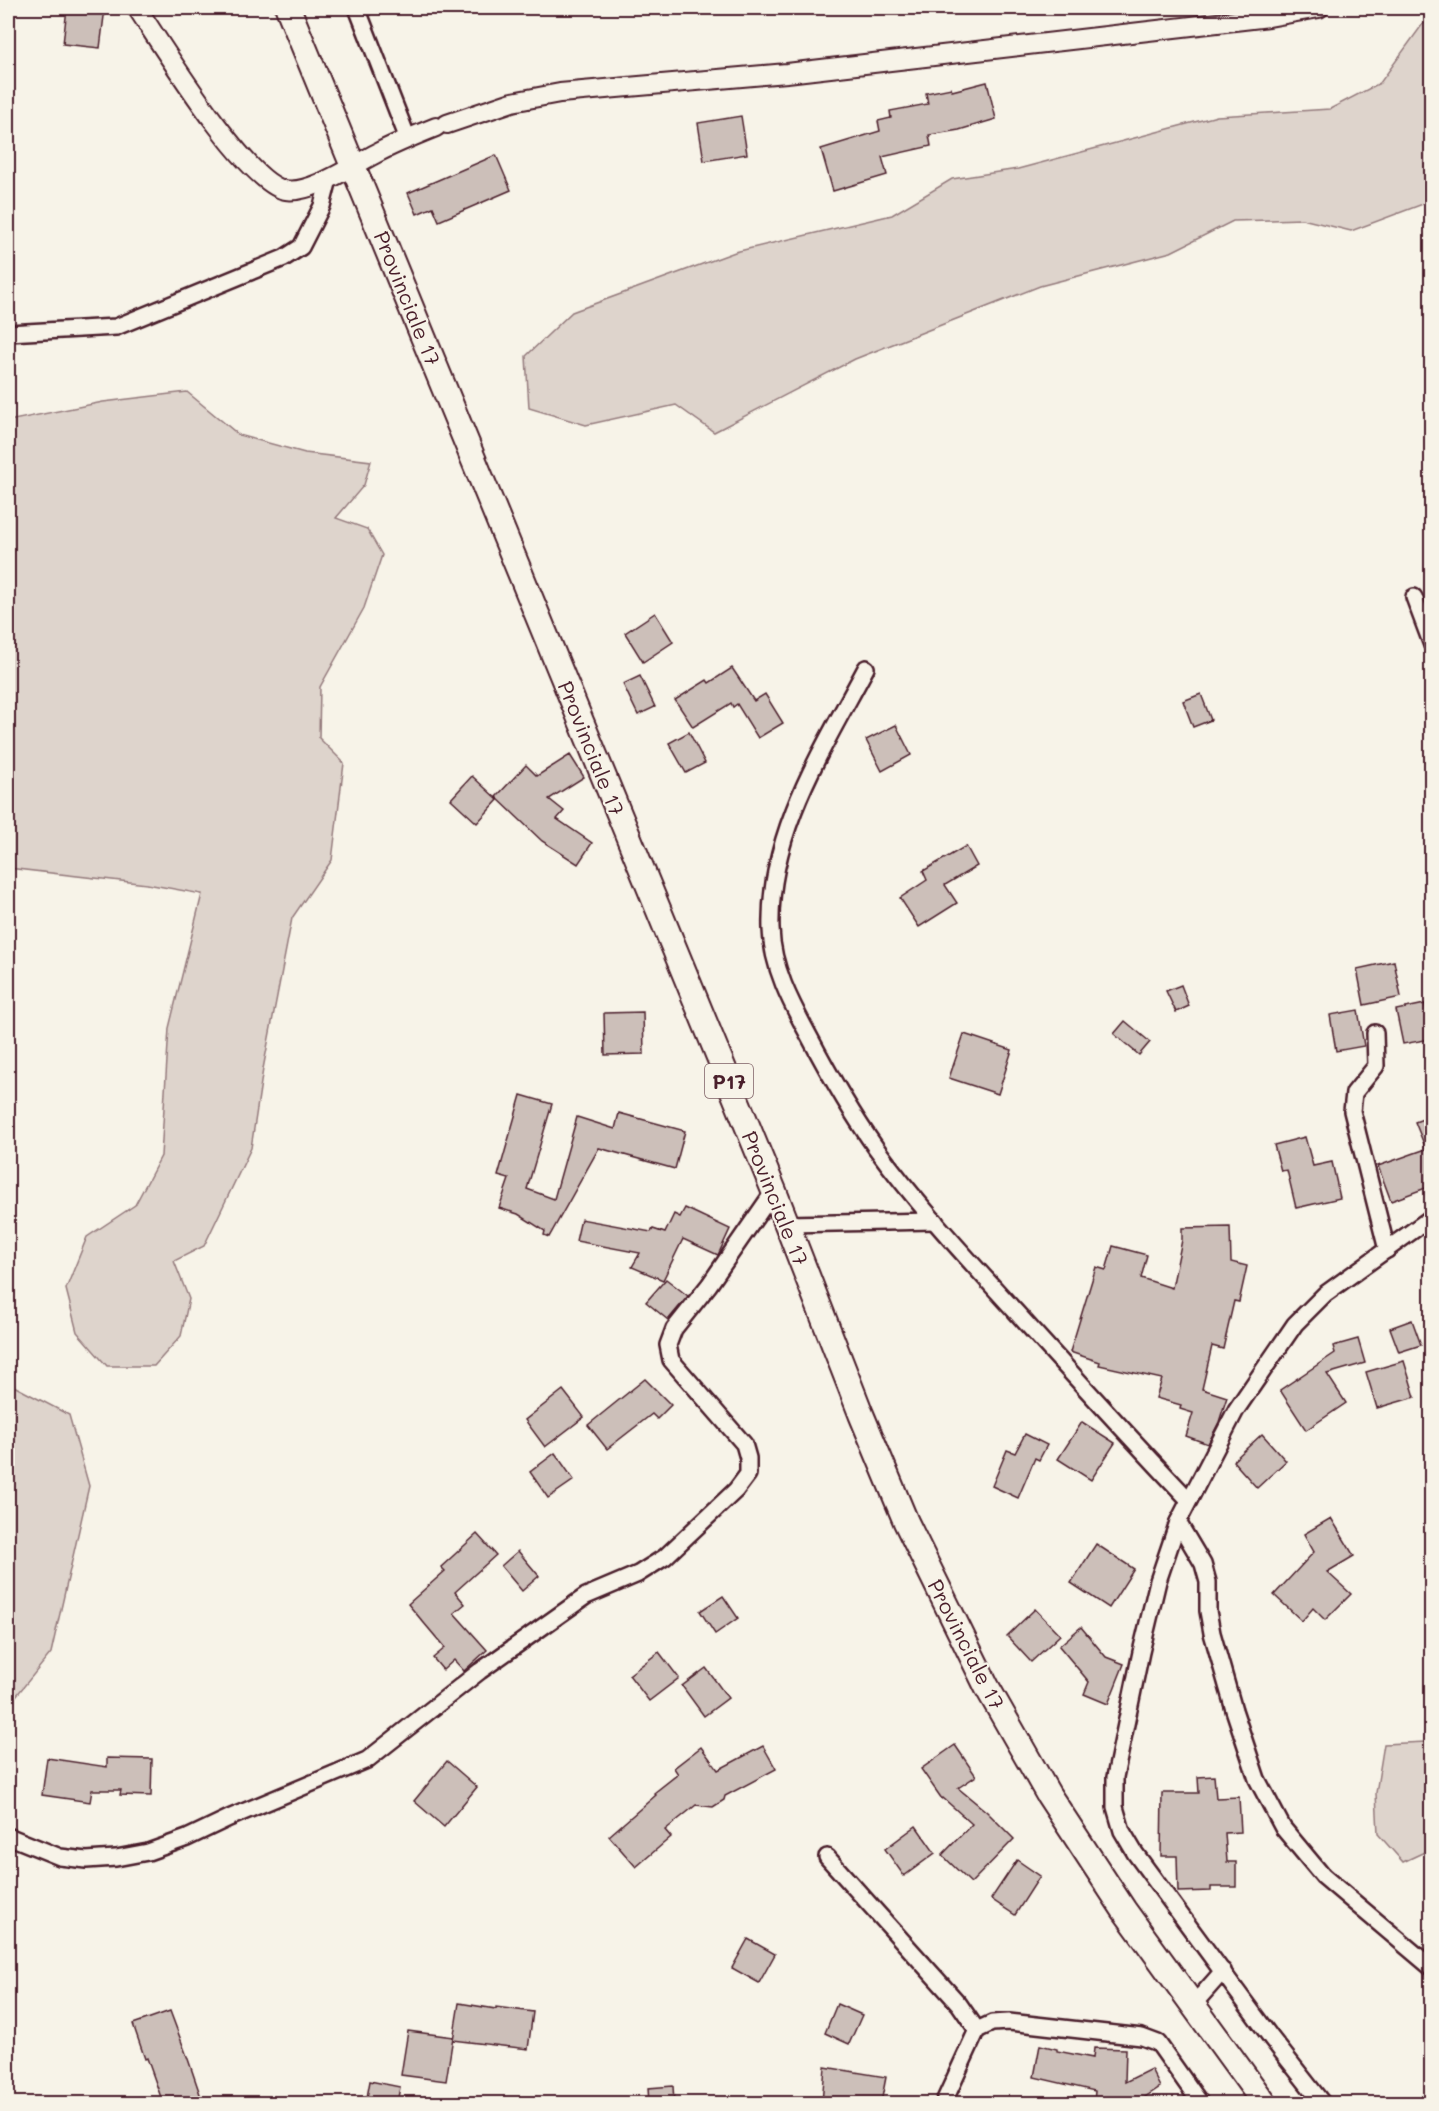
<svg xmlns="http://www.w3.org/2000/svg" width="1439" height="2111" viewBox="0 0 1439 2111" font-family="Mali,sans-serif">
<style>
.green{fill:#ded4cc;stroke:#947a7c;stroke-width:1.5}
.building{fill:#ccbfb9;stroke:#4a1f2b;stroke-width:1.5}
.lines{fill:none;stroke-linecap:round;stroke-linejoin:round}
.minor-casing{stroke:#4a1f2b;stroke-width:20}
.tertiary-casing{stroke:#4a1f2b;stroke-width:22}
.primary-casing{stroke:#4a1f2b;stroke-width:28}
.minor{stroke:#f7f3e8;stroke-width:15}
.tertiary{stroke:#f7f3e8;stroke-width:18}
.primary{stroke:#f7f3e8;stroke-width:24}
.labels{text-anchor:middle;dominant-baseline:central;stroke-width:4.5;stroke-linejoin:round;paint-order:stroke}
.shield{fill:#f7f3e8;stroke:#7e5f64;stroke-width:1.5}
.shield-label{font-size:20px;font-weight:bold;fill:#4a1f2b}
.street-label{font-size:21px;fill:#4a1f2b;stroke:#f7f3e8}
</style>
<rect width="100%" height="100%" fill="#f7f3e8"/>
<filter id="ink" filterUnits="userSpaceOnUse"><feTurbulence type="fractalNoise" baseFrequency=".0167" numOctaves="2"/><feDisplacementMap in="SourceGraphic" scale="12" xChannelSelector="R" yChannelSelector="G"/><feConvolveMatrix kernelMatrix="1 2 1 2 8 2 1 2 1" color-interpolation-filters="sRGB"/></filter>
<g filter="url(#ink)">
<g class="green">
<path d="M1431,19V201L1351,231L1302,219L1233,221L1171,252L1040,286L855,359L714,432L676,405L586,425L529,408L526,356L572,312L735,252L892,215L952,179L1018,169L1217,116L1330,109L1380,83L1422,25Z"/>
<path d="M187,392L239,435L305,453L371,461L364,485L336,518L367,529L382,555L364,608L320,687L319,738L344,763L332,860L292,918L263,1069L251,1148L204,1246L174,1261L189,1299L181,1336L154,1366H107L77,1332L66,1289L87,1237L135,1205L161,1156L169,1028L202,894L147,884L8,868V421L103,402Z"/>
<path d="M8,1383L69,1415L89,1486L51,1653L8,1706Z"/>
<path d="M1426,1742L1431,1743V1849L1403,1862L1378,1834L1376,1793L1384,1744Z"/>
</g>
<g class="building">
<path d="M67,8H105L100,48L63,44Z"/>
<path d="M987,82L996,119L959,130L929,135L931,146L882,157L887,175L833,191L821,149L880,131L878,121L891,118L890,111L928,104L926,93L951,88L952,91Z"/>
<path d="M741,116L747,154L704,161L698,123Z"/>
<path d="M496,155L511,190L439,221L433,207L417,214L408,193Z"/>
<path d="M655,613L673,642L643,662L625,633Z"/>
<path d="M732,668L754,701L765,694L783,723L758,738L737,704L733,707L731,703L693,727L675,700L707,680L709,683Z"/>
<path d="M640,676L655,707L638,715L623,684Z"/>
<path d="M1201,694L1211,720L1193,727L1183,701Z"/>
<path d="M896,725L911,755L882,771L866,740Z"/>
<path d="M689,732L705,763L686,773L669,743Z"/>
<path d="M570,755L584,777L549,799L564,811L557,819L592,843L578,864L542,841L496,797L526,765L537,776Z"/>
<path d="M472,776L498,800L477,823L451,799Z"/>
<path d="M966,846L977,866L945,885L957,903L919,927L900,898L927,880L923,871Z"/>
<path d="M1394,961L1401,997L1364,1005L1357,969Z"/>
<path d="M1181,985L1189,1006L1176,1012L1166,991Z"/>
<path d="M1425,1004L1431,1039L1403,1044L1396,1010Z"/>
<path d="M1358,1010L1364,1046L1336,1051L1330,1015Z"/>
<path d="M643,1012L644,1054L605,1055L604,1013Z"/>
<path d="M1125,1021L1150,1042L1139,1055L1114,1034Z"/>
<path d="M964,1034L1012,1050L998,1094L949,1078Z"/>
<path d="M521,1095L552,1104L527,1189L554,1199L577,1117L615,1129L619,1113L685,1131L675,1169L599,1148L549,1237L544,1235L545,1231L518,1214L499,1208L509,1179L498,1176Z"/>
<path d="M1431,1116V1186L1391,1201L1378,1166L1426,1149L1415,1122Z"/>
<path d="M1305,1137L1313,1166L1332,1162L1340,1198L1296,1208L1287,1170L1281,1171L1274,1145Z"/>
<path d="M685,1208L730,1229L718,1255L683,1239L663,1280L632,1267L640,1253L576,1241L581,1219L651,1232L653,1229L665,1233L674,1214L680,1217Z"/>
<path d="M1230,1227L1231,1262L1247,1266L1239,1302L1234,1301L1223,1349L1212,1346L1202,1389L1227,1397L1219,1422L1208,1444L1186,1436L1193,1413L1180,1409L1181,1405L1156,1398L1162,1379L1099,1365L1100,1362L1070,1352L1096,1267L1106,1270L1113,1246L1147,1255L1141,1278L1172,1288L1182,1240V1228Z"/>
<path d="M666,1279L688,1296L668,1320L646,1302Z"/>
<path d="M1412,1320L1421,1345L1399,1352L1390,1328Z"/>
<path d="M1358,1339L1365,1363L1327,1374L1346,1403L1306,1430L1280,1390L1335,1353L1333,1346Z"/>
<path d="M1404,1361L1415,1397L1377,1408L1366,1372Z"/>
<path d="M645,1379L671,1405L657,1419L652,1414L607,1449L588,1425Z"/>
<path d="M563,1390L584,1417L545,1447L525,1420Z"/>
<path d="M1082,1422L1115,1443L1091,1480L1058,1459Z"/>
<path d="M1025,1434L1047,1445L1039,1460L1035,1458L1018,1498L992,1486L1007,1450L1015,1453Z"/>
<path d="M1262,1434L1286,1461L1257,1488L1233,1461Z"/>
<path d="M555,1453L574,1480L548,1498L530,1472Z"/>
<path d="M1331,1518L1354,1556L1327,1572L1351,1594L1325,1620L1313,1608L1302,1621L1274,1595L1314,1552L1304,1534Z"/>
<path d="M477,1534L496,1555L455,1592L465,1604L454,1613L487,1650L464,1671L454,1660L443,1670L433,1658L445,1648L408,1604L445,1571L441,1567Z"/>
<path d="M1096,1544L1134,1569L1109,1608L1071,1583Z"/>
<path d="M518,1551L539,1576L522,1591L501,1566Z"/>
<path d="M723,1596L738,1618L715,1634L700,1611Z"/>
<path d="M1035,1609L1060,1635L1031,1662L1007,1636Z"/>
<path d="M1081,1627L1106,1657L1124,1664L1108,1704L1084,1694L1089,1682L1059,1646Z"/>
<path d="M659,1652L679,1678L649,1701L629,1675Z"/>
<path d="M706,1668L728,1698L704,1716L682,1686Z"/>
<path d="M955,1745L976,1776L958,1788L987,1812L1014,1839L971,1883L942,1855L972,1824L943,1798L942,1799L921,1769Z"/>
<path d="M763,1746L776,1769L725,1796L724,1800L713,1807L696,1805L665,1830L671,1837L636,1867L609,1836L656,1795L654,1793L678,1774L674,1768L701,1747L718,1770Z"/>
<path d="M47,1758L107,1767V1758L152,1759L151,1796L120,1795L121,1790H92L90,1802L42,1795Z"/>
<path d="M447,1761L477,1787L444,1827L414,1801Z"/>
<path d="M1214,1776L1216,1798L1239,1797L1241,1832L1225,1833L1227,1862H1236V1887H1211V1891L1178,1892L1177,1856H1161L1162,1793H1199L1198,1777Z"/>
<path d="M916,1826L935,1853L904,1876L885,1849Z"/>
<path d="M1017,1860L1040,1876L1015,1915L991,1899Z"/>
<path d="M748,1939L775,1954L759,1983L732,1968Z"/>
<path d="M459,2003L496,2009V2007L533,2012L528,2049L453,2040Z"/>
<path d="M837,2004L862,2015L849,2044L825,2033Z"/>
<path d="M170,2011L188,2059L203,2103H163L147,2058L145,2059L133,2024Z"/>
<path d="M408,2031L453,2037L446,2081L401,2075Z"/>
<path d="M1040,2045L1057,2049V2051L1093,2058L1094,2048L1126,2049L1125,2082L1151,2069L1160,2087L1136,2103H1094L1095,2091L1034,2077Z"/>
<path d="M825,2067L886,2077L881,2103H822Z"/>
<path d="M370,2081L400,2087L397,2103H366Z"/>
<path d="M673,2086L674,2103H649L648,2088Z"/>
</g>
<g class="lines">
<defs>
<g id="minor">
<path d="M357,8L408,139"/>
<path d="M8,333L116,327L284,258L301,247L322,206L329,179"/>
<path d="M1414,597L1432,645"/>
<path d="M866,668C823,749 768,833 771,929C772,967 791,1003 809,1036C829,1074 851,1113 876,1148C918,1206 968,1259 1016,1312C1073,1375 1130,1438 1189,1500"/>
<path d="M1375,1033L1376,1066L1354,1093L1352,1111L1387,1250"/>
<path d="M787,1224L935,1221"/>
<path d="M1178,1522L1203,1564L1208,1582V1611L1212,1633L1234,1710L1257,1779L1283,1828L1323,1876L1432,1968"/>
<path d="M8,1836L60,1857L86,1860L116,1858L148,1852L187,1838L229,1818L367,1760L480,1671L586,1596L638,1574L665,1557L736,1490L748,1474V1458L744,1444L671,1360L668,1345L674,1329L709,1285L774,1191"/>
<path d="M827,1857L959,2004L977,2030"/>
<path d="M1193,2005L1223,1971"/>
<path d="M943,2104L977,2030L992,2023L1009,2022L1142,2037L1158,2043L1201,2104"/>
<path d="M1323,2104L1272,2039L1135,1853L1122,1831L1115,1807V1777L1141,1652L1158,1581L1178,1522L1236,1410L1295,1324L1325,1294L1432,1217"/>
</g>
<g id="tertiary">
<path d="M137,8C161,44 246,183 285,190C310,195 355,164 377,153C396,143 416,135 436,127"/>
<path d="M447,124L512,102L560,93L787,73L1269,17L1319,8"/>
</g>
<path id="primary" d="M288,8L774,1191L861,1414L906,1522L987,1687L1048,1794L1124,1910L1265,2104"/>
</defs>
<use href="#minor" class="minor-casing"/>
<use href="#tertiary" class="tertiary-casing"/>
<use href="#primary" class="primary-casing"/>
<use href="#minor" class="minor"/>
<use href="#tertiary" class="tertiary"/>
<use href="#primary" class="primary"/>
</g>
</g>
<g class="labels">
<rect class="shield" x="705" y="1064" width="48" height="34" rx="4.5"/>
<g class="shield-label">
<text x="729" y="1081">P17</text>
</g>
<g class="street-label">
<text transform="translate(408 298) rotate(68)">Provinciale 17</text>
<text transform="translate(592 748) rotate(68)">Provinciale 17</text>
<text transform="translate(776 1198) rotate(68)">Provinciale 17</text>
<text transform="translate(967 1644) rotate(63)">Provinciale 17</text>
</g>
</g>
<rect width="1439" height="2111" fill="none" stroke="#f7f3e8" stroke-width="30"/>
<rect x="15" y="15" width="1409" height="2081" fill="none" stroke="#4a1f2b" stroke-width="2" filter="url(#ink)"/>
</svg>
